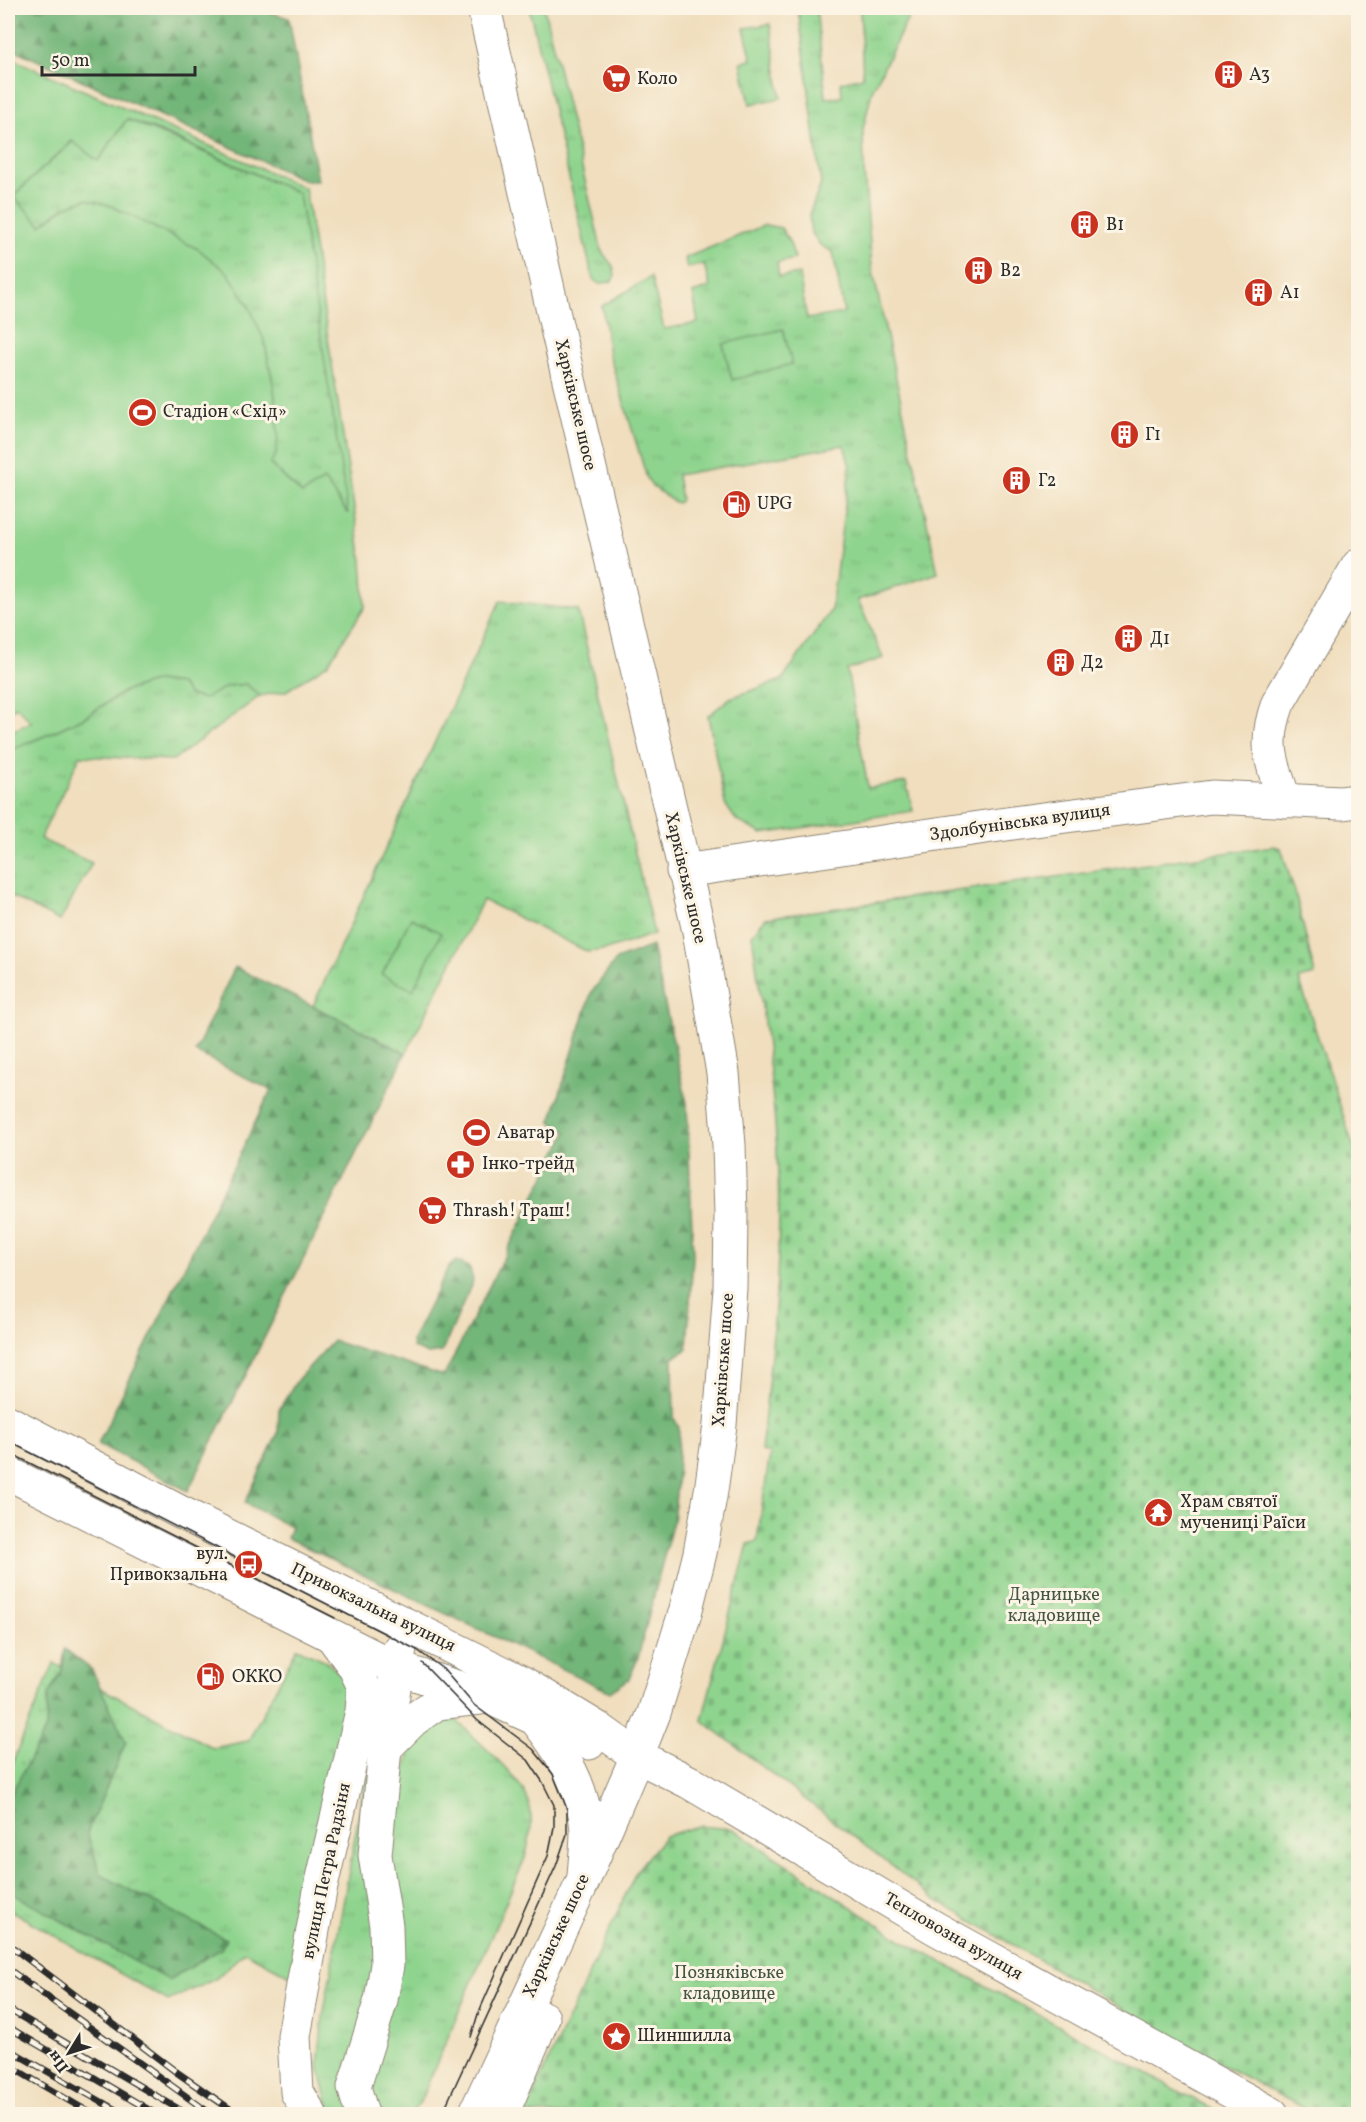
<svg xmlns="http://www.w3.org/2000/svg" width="1366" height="2122" viewBox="0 0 1366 2122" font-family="Vollkorn,serif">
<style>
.grass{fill:url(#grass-tufts);stroke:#5d805c;stroke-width:1.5}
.forest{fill:url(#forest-firs);stroke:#4f7052;stroke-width:1.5}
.cemetery{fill:url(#cemetery-stones);stroke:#5d805c;stroke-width:1.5}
.pitch{fill:#8fd48e;stroke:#5d805c;stroke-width:1.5;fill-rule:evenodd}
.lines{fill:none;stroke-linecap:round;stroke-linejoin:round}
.secondary-casing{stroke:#8e8474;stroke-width:35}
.primary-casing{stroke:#8e8474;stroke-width:35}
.secondary{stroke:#fff;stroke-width:33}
.primary{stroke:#fff;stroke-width:33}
.tram{stroke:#2b2b2b;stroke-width:1.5}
.rail-casing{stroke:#2b2b2b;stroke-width:7}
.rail{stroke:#fcf5e5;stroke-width:4.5;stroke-dasharray:14;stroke-linecap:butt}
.labels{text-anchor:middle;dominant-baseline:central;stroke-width:6;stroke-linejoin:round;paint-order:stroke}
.poi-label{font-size:18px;fill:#2b2b2b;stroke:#fcf5e5;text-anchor:start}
.street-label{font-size:18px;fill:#2b2b2b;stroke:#fcf5e5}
.park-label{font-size:18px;fill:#454;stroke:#fcf5e5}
</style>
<defs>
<pattern id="grass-tufts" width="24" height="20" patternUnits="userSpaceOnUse" patternTransform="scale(1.5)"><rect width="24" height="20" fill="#8fd48e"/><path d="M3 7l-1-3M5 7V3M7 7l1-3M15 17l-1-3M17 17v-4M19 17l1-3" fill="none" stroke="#7cb67b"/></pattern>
<pattern id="forest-firs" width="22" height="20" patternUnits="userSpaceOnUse" patternTransform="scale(1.5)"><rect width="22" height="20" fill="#73b679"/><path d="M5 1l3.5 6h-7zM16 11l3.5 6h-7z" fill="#5f9463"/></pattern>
<pattern id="cemetery-stones" width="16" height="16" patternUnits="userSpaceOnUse" patternTransform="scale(1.5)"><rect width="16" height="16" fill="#8fd48e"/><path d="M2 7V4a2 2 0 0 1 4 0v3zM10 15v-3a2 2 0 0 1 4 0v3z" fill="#7cb67b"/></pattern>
</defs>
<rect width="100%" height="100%" fill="#fcf5e5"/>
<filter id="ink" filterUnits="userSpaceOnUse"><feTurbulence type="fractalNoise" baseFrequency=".0167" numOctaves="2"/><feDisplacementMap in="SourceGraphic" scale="12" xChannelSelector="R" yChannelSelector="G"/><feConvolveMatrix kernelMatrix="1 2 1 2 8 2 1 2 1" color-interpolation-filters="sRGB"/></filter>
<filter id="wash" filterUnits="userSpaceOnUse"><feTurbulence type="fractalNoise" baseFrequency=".008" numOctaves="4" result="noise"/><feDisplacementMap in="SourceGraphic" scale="24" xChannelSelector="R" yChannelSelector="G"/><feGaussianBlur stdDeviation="1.35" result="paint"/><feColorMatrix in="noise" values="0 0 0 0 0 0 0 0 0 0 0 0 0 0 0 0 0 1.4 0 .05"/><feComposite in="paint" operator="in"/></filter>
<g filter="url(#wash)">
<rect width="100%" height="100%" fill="#f0debe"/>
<g class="grass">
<path d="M529,8H544L602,252L613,266L615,275L612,281L599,284L593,279Z"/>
<path d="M798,8H816L826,98L842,97L841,82L863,77L860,8H913L872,91L863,129L864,172L872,267L938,573L858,600L883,658L847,670L868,788L906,782L913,811L762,834L736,820L725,804L708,716L730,698L782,680L831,610L850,467L844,445L677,475L681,500L678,503L674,502L652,486L647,478L609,354L602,306L651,277L664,329L698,323L693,293L710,287L704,264L687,268L685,258L765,225L781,228L790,243L795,259L777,263L779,277L799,274L807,319L844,313L833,252L820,245L811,232L809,215L821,184Z"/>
<path d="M770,24L781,98L750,104L741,62L752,60L744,28Z"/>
<path d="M127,119L299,193L349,516L302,494L270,464L278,437L274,388L264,340L65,207L41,226L13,196L73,141L98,161Z"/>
<path d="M500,601L578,610L654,934L609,949L588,952L483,900L406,1053L313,1006Z"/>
<path d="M157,681L181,684L189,695L204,698L227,686L246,684L260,696L173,760L80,756L40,839L92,863L60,921L8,895V751L42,737L83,718L125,691Z"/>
<path d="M297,1648L324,1660L350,1682L349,1717L300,1981L245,1952L215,1979L168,2001L8,1909V1773L54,1663L213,1748L248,1741Z"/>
<path d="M376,1718L383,1943L351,2114H335L329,2106L318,2064L323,2017Z"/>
<path d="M454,1718C472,1736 519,1776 527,1798C535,1817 530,1839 525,1858L420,2102L411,2114H377L369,2087L391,1887L390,1830L412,1744L432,1722Z"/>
</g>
<g class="forest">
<path d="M8,8H255L289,18L318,181H306L8,47Z"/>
<path d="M652,946L687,1103L693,1256L687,1349L673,1358L674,1418L679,1428L677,1486L673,1521L638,1658L629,1679L610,1692L287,1538L291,1527L245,1503L278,1433L279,1409L298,1379L333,1341L444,1376L567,1132L551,1122L591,993L616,960Z"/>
<path d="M235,967L406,1053L188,1491L98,1444L271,1090L195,1052Z"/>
<path d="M456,1261L470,1268L473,1281L442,1352L428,1354L413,1348L412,1340L448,1268Z"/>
<path d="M65,1649L92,1670L126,1742L87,1833L101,1875L226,1939L221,1949L168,1980L8,1891V1800L46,1728L48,1695L62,1671Z"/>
</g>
<g class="cemetery">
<path d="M1274,846L1281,848L1296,896L1315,975L1299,979L1358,1161V2114H1315L1195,2051L936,1900L702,1720L748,1544L757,1541L770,1453L761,1451C771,1359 782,1267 778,1174C775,1094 763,1014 752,934L766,918Z"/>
<path d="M699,1826L733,1829L903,1941L1221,2114H524L637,1870L665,1836Z"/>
</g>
<g class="pitch">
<path d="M8,57L305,188L362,560L365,607L328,664L286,691L260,696L246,684L227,686L204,699L189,695L180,684L157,681L125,691L83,718L42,737L8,751V733L31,722L16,706L8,714ZM127,119L161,132L299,193L348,514L324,480L302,494L270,464L276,454L278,437L274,388L264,340L248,304L228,273L198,249L111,206L86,199L65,207L41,225L13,196L72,141L98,161Z"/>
<path d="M783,329L792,364L732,380L723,344Z"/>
<path d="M411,918L441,933L413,990L382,975Z"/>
</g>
</g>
<g filter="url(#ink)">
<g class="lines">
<defs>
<g id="secondary">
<path d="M1285,801C1271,761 1263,744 1278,703L1358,566"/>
<path d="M683,871L1020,822L1212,797L1341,803L1358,801"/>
<path d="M8,1422L178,1511L523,1683L599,1729L637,1756L689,1782L935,1928L1272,2114"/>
<path d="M8,1473L396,1668L488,1697L589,1743"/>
<path d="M538,1722C563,1754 584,1787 587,1830C587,1845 585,1861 584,1876"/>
<path d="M385,1748L413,1720L437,1703L480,1698"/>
<path d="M310,2114L297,2092L294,2036L320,1891L362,1711L364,1687L354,1666L334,1639"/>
<path d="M362,2114L354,2087L381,2000L387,1965L386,1926L375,1855L385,1748L400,1648"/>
</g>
<g id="primary">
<path d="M475,2114L584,1879L637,1756L654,1713L685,1613L700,1553L711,1491L720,1425L730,1288L731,1215L729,1145L723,1073L699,931L558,333L484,8"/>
<path d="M502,2114L543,2018"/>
</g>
</defs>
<use href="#secondary" class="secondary-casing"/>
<use href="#primary" class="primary-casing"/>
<use href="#secondary" class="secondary"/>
<use href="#primary" class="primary"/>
<g class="tram">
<path d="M8,1441L417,1650L443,1669L474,1705L533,1749L553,1774L567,1809V1834L556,1866L442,2114"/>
<path d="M8,1452L335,1618"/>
<path d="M422,1663L477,1720L528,1760L542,1781L554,1805V1827L548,1856L478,2014L471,2037"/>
</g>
<defs>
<g id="rail">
<path d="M8,1944L175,2071L237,2114"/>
<path d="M8,1969L211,2114"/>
<path d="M8,2009L187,2114"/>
<path d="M8,2027L156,2114"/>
<path d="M8,2049L123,2114"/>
<path d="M8,2065L92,2114"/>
</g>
</defs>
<use href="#rail" class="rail-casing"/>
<use href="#rail" class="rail"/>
</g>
</g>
<defs>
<symbol id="building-disc" viewBox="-11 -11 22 22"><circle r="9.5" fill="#c8321e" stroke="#fcf5e5"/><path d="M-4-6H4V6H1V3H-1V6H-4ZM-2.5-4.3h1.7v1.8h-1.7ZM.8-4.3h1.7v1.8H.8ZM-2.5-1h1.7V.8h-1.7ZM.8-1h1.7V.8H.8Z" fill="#fff"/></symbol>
<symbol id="supermarket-disc" viewBox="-11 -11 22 22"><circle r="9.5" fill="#c8321e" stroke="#fcf5e5"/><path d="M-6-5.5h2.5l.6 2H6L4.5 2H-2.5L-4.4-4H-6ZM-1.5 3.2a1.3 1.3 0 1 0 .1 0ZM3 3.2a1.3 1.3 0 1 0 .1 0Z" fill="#fff"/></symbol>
<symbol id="stadium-disc" viewBox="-11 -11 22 22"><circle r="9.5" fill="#c8321e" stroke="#fcf5e5"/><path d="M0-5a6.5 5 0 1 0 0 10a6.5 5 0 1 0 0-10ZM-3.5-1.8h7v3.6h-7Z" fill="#fff"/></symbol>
<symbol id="fuel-disc" viewBox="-11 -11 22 22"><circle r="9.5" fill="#c8321e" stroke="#fcf5e5"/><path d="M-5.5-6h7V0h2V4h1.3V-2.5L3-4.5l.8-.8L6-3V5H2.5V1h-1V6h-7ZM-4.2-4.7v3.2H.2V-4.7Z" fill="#fff"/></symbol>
<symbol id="pharmacy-disc" viewBox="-11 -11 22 22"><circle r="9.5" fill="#c8321e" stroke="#fcf5e5"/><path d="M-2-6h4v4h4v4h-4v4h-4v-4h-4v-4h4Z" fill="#fff"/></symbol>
<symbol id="temple-disc" viewBox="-11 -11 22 22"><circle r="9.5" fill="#c8321e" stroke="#fcf5e5"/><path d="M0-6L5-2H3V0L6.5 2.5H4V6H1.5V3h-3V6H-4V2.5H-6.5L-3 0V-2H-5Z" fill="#fff"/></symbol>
<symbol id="bus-disc" viewBox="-11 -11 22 22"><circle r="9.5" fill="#c8321e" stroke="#fcf5e5"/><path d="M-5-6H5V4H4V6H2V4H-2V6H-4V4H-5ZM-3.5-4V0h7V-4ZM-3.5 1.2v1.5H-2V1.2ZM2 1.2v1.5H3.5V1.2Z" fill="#fff"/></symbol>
<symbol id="sight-disc" viewBox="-11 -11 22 22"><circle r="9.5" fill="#c8321e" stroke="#fcf5e5"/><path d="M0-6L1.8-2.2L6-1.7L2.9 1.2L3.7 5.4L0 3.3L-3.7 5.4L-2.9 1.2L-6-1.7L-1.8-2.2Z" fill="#fff"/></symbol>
</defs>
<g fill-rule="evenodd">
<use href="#building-disc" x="1212" y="58" width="33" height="33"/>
<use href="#supermarket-disc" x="600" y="62" width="33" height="33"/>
<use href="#building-disc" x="1068" y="208" width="33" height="33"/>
<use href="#building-disc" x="962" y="254" width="33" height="33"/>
<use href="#building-disc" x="1242" y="276" width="33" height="33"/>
<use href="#stadium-disc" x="126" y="396" width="33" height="33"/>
<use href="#building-disc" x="1108" y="418" width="33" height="33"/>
<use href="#building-disc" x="1000" y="464" width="33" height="33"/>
<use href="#fuel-disc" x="720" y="488" width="33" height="33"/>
<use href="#building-disc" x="1112" y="622" width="33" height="33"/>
<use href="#building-disc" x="1044" y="646" width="33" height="33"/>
<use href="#stadium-disc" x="460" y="1116" width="33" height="33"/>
<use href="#pharmacy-disc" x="444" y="1148" width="33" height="33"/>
<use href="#supermarket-disc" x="416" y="1194" width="33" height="33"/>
<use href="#temple-disc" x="1142" y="1496" width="33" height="33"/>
<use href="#bus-disc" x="232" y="1548" width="33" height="33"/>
<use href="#fuel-disc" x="194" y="1660" width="33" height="33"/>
<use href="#sight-disc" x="600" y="2020" width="33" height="33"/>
</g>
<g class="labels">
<g class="poi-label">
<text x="1249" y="75">А3</text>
<text x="637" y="79">Коло</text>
<text x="1106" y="225">В1</text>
<text x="1000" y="271">В2</text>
<text x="1280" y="293">А1</text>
<text x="163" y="412">Стадіон «Схід»</text>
<text x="1145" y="435">Г1</text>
<text x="1038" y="481">Г2</text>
<text x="757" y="504">UPG</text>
<text x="1150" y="639">Д1</text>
<text x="1081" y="663">Д2</text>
<text x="497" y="1133">Аватар</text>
<text x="482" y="1164">Інко-трейд</text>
<text x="453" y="1211">Thrash! Траш!</text>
<text x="1180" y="1502">Храм святої<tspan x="1180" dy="21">мучениці Раїси</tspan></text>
<text x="228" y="1554" text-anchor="end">вул.<tspan x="228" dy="21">Привокзальна</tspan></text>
<text x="232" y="1677">ОККО</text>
<text x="637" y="2036">Шиншилла</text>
</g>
<g class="street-label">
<text transform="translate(575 405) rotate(77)">Харківське шосе</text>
<text transform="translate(1020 823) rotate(-8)">Здолбунівська вулиця</text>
<text transform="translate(685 878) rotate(77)">Харківське шосе</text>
<text transform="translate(724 1360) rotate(-86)">Харківське шосе</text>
<text transform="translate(373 1608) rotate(26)">Привокзальна вулиця</text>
<text transform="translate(327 1871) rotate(-78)">вулиця Петра Радзіня</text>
<text transform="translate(557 1936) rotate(-65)">Харківське шосе</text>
<text transform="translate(953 1937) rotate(30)">Тепловозна вулиця</text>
</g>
<g class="park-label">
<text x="1054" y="1595">Дарницьке<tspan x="1054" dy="21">кладовище</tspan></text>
<text x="729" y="1973">Позняківське<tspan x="729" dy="21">кладовище</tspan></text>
</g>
</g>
<rect width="1366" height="2122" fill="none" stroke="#fcf5e5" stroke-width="30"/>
<g transform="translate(69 2053) rotate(232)" stroke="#fcf5e5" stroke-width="4.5" paint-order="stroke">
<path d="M0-4.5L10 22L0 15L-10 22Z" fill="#2b2b2b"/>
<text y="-9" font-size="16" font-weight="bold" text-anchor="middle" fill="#2b2b2b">Пн</text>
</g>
<path d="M42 66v9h153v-9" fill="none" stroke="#2b2b2b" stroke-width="3"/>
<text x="51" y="66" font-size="18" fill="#2b2b2b" stroke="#fcf5e5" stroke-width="4.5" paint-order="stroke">50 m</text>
</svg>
